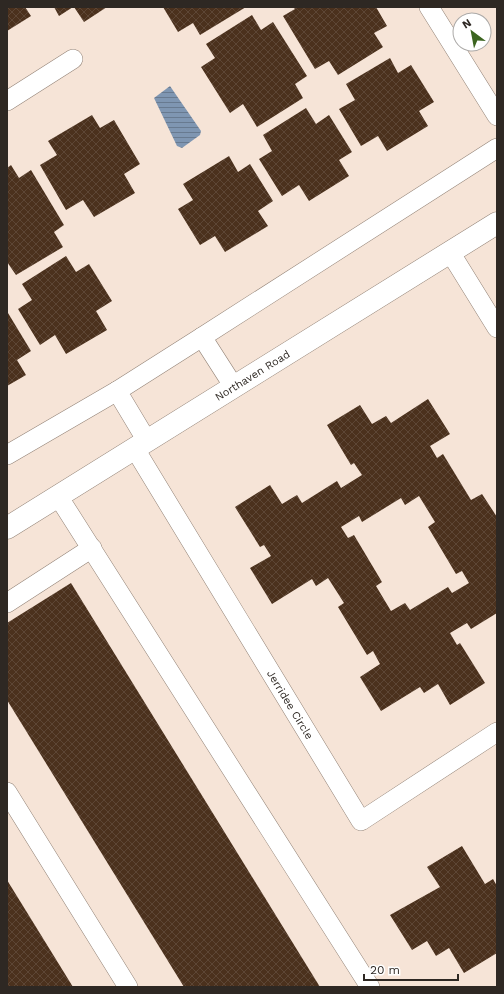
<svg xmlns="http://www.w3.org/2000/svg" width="504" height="994" viewBox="0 0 504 994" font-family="'Work Sans',sans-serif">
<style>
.water{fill:url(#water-rules)}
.building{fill:url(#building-cross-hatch);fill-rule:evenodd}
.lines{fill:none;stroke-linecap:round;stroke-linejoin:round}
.lane-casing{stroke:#938377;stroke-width:20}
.secondary-casing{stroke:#938377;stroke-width:23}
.lane{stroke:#fff;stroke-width:19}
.secondary{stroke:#fff;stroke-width:22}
.labels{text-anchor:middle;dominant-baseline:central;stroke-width:4;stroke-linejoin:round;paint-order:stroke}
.street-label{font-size:11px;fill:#2e2823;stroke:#fff}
</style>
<defs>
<pattern id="water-rules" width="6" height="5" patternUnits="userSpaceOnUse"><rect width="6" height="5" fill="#7f96b2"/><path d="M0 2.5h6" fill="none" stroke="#687a90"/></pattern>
<pattern id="building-cross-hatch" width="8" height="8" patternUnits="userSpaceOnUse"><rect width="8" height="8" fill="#4b311d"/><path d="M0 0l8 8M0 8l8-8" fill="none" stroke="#5d4635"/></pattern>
</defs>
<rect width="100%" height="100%" fill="#f6e4d7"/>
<path class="water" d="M170,86L201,131L200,135L182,148L177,146L154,98Z"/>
<g class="building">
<path d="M7,7H25L31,16L7,31Z"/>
<path d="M54,7H73L59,16Z"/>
<path d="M74,7H107L84,22Z"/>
<path d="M163,7H246L200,35L193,23L178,32Z"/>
<path d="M293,7H376L387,26L374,33L383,47L338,75L329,61L315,69L283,16L295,9Z"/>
<path d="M252,15L261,30L273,22L307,76L295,84L303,98L257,127L243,104L230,113L201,67L215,58L206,44Z"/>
<path d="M390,58L398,73L411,65L434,102L419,111L428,126L387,151L378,136L361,146L339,109L355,100L346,84Z"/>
<path d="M306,108L316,124L329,115L352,152L339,160L349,176L309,201L299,185L282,196L259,159L272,151L263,135Z"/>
<path d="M92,115L100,128L114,120L140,164L124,174L135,193L94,217L83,200L66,210L40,165L57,155L48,141Z"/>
<path d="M229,156L238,172L250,164L273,201L258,211L268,226L225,252L215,236L200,245L178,209L193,200L183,184Z"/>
<path d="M11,165L19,178L31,170L64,225L54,232L63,247L16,275L7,262V168Z"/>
<path d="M66,256L76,272L89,264L112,301L96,311L107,330L66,354L55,335L40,345L18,309L32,300L22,284Z"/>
<path d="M8,313L31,351L17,360L26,375L7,386V314Z"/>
<path d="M428,399L450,434L430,446L437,458L443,454L471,500L482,494L497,517V613L471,629L467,623L450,633L457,645L460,643L485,683L450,705L438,684L424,693L420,687L381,711L360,677L380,664L373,651L367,655L338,607L344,603L328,578L316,586L312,579L272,604L250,568L271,556L264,545L260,547L235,507L270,485L282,504L297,495L302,503L337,481L341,488L362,475L354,463L351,465L327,425L360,405L372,424L386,416L391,423ZM419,496L435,522L428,527L456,574L462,571L469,583L452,593L448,587L410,610L405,603L391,611L376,586L382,582L354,535L348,538L341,527L359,516L362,522L401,498L405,505Z"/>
<path d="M71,583L320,987H184L7,700V623Z"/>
<path d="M462,846L485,884L493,879L497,886V953L464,973L449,948L436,956L427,941L412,950L390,915L440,887L427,867Z"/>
<path d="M7,880L73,987H7Z"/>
</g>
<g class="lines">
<defs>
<g id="lane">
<path d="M429,7L497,116"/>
<path d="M7,101L73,59"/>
<path d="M450,252L497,328"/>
<path d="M234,387L202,337L497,148"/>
<path d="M147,441L117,391L202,337"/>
<path id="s1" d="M135,449L361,821L497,732"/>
<path d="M7,455L117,391"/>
<path d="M58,496L370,987"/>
<path d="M7,603L92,548"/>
<path d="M7,792L128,987"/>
</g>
<g id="secondary">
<path id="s2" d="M7,528L497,223"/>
</g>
</defs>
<use href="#lane" class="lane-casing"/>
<use href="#secondary" class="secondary-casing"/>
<use href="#lane" class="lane"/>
<use href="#secondary" class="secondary"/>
</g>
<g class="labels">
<g class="street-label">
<text stroke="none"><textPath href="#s2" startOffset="289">Northaven Road</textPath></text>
<text stroke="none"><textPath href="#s1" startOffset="299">Jerridee Circle</textPath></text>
</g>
</g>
<rect width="504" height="994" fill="none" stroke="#2e2823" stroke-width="16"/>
<g transform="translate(472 32) rotate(328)"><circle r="19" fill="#ffffff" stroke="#aba9a7"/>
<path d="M0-3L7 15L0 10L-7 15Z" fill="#3c6520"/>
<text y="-6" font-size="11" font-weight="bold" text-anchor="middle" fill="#2e2823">N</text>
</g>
<path d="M364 974v6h94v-6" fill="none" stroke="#2e2823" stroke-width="2"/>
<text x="370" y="974" font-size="12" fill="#2e2823" stroke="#ffffff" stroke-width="3" paint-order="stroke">20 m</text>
</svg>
